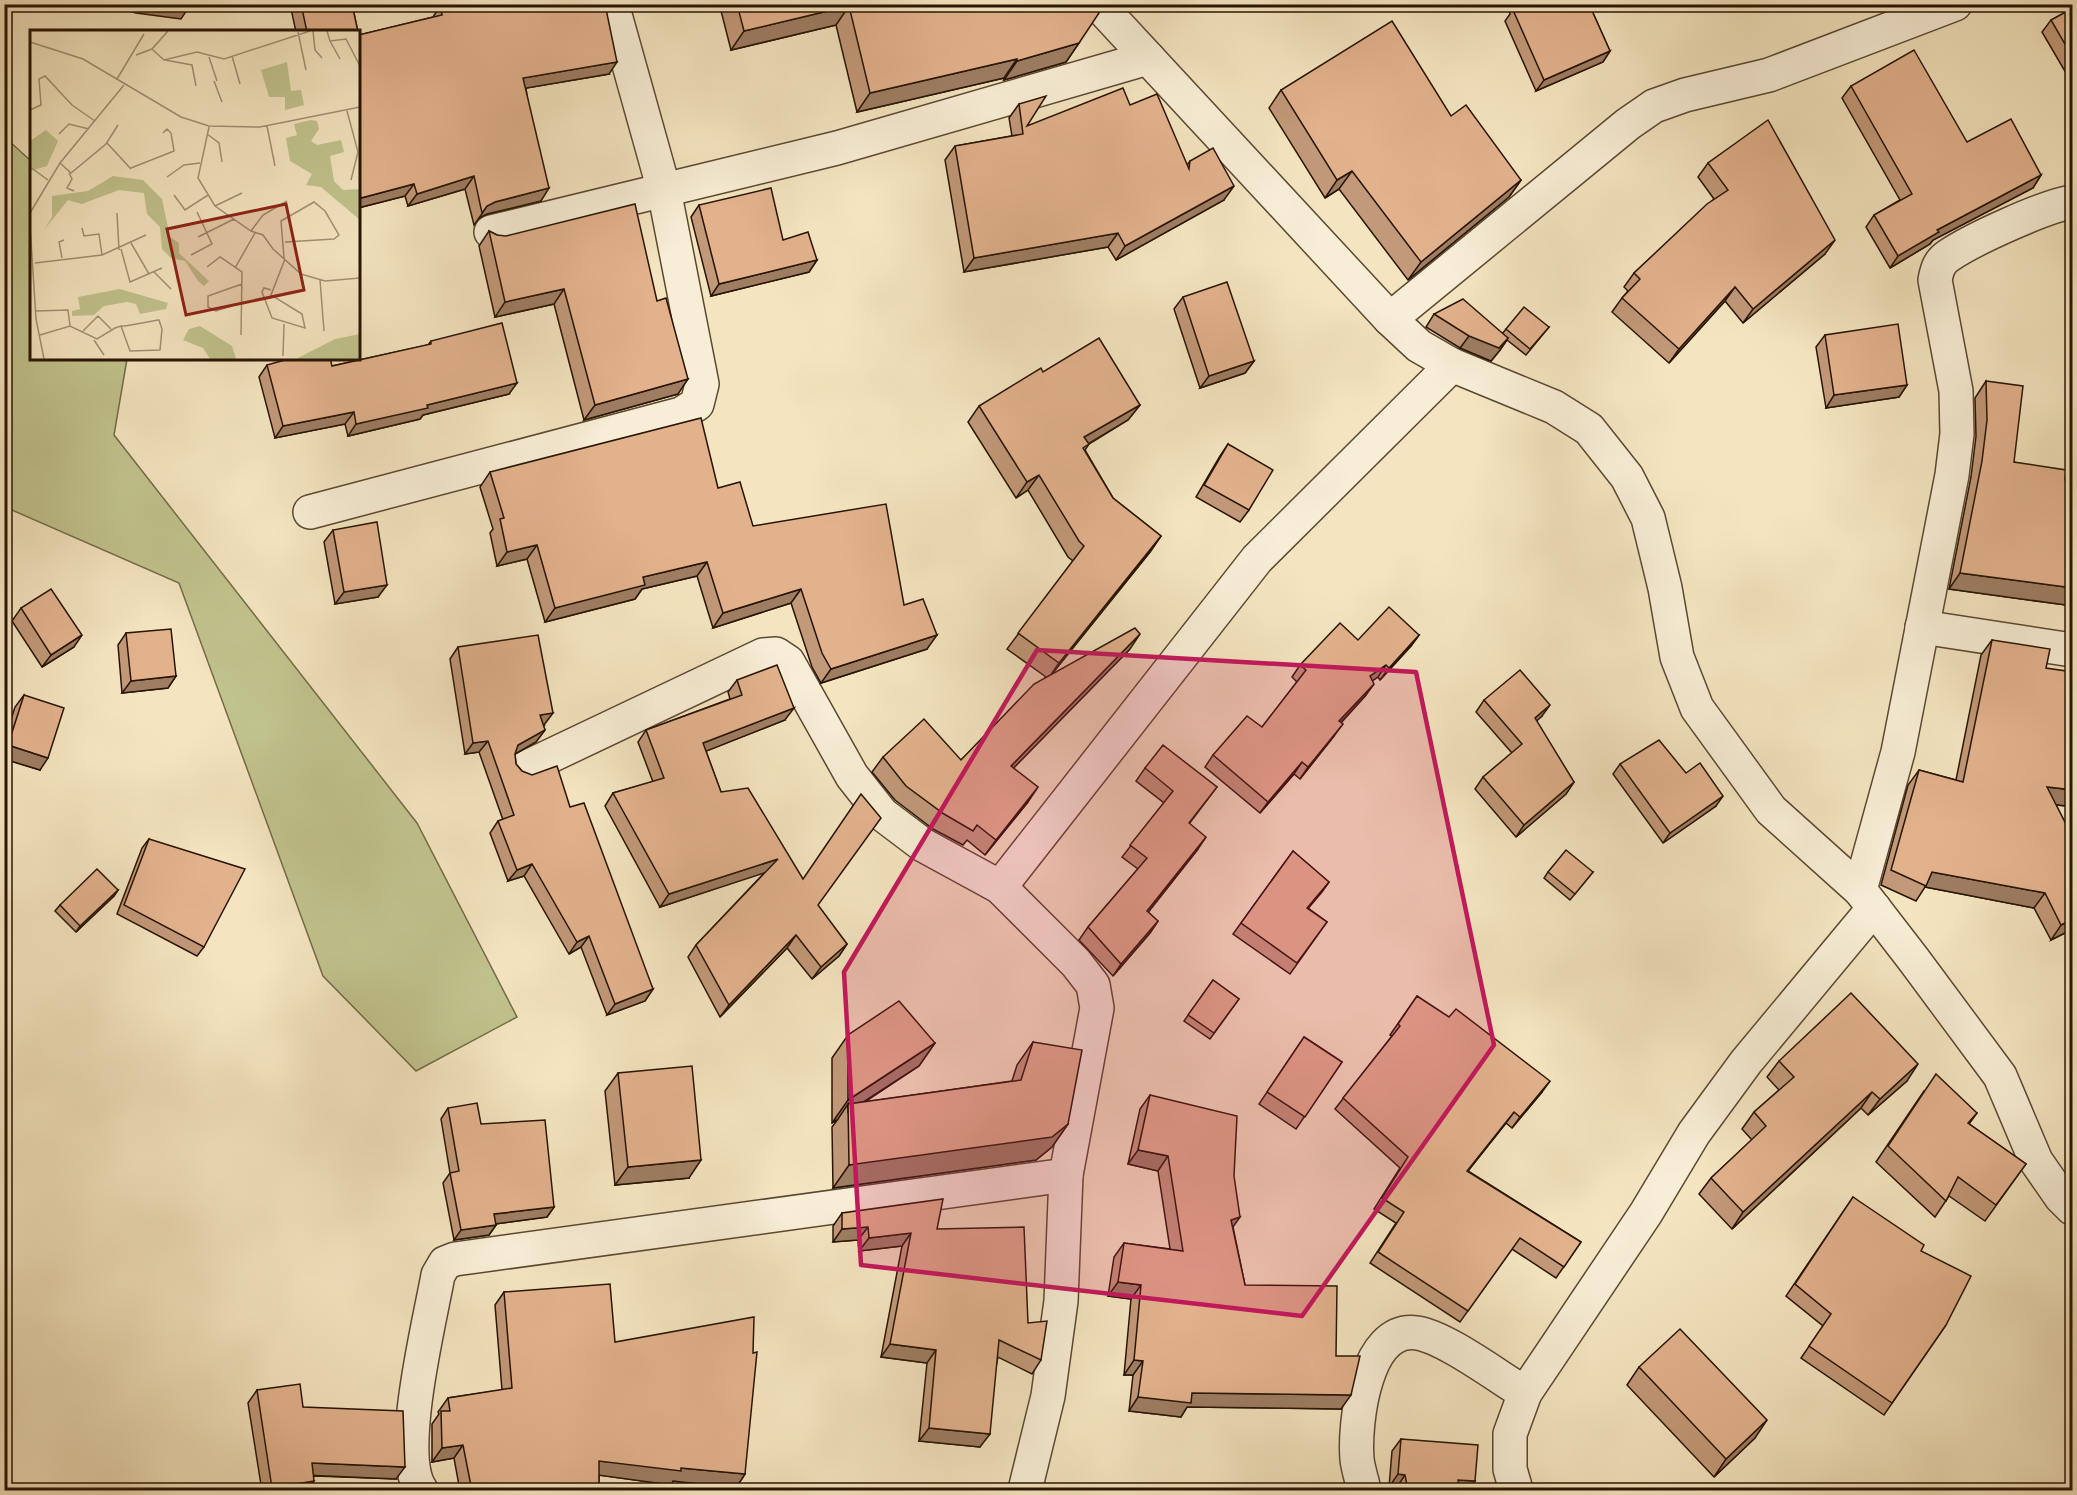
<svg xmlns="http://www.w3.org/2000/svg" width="2077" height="1495" viewBox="0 0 2077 1495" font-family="'IM FELL DW Pica',serif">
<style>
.green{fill:#c1c38e;stroke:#746c48;stroke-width:1.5}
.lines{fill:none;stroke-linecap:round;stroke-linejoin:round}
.minor-casing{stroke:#5b4832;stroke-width:36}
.minor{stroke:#f8eed6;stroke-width:33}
.wall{fill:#c29979;stroke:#281403;stroke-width:1.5}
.shaded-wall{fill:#9e7d63;stroke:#281403;stroke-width:1.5}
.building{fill:#e2b28d;stroke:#281403;stroke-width:1.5}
.marked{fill:#c2185b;fill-opacity:0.2;stroke:#c2185b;stroke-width:4.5;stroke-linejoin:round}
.inset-road{fill:none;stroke:#a29174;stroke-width:1.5}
.view{fill:#8f2418;fill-opacity:0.15;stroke:#8f2418;stroke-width:3}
.inset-edge{fill:none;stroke:#281403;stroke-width:3}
</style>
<rect width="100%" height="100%" fill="#f4e5c0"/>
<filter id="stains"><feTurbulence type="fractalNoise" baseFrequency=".00333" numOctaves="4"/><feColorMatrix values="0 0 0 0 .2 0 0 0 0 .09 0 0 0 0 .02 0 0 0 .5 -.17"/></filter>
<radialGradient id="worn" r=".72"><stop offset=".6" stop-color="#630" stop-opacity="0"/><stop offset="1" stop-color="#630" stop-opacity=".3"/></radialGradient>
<path class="green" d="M12,4L9,141L31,161L32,358L127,359L114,435L417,823L517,1017L416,1071L323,976L179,583L5,507L4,5Z"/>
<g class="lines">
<defs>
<g id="minor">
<path d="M1098,4L1390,319L1419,346L1452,365L1554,407L1589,429L1627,477L1648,518L1665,588L1677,657L1697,708L1771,810L1860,890L1914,960L2000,1076L2036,1161L2061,1197L2072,1208"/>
<path d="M491,232L837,148L1148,58"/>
<path d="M1390,319L1628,124L1654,106L1685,95L1769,75L1955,4"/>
<path d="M310,512L681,414L697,404L702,384L664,190L612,4"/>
<path d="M1922,627L2072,650"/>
<path d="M525,768L763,655L776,654L788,662L852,776L882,814L923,845L1000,887L1076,963L1093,985L1097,1008L1066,1175L1061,1301L1048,1396L1025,1490"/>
<path d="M1000,887L1257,559L1452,365"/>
<path d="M1860,890L1898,752L1952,475L1957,434L1956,391L1935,280C1937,270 1939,262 1948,256C1971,240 2045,206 2072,202"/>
<path d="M421,1490C396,1454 430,1321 438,1275L445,1263L455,1259L1066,1175"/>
<path d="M1364,1490C1362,1480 1358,1469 1357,1459C1354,1424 1365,1325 1417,1333C1445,1337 1498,1377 1525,1393"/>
<path d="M1516,1490L1510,1469V1434L1525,1393L1646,1213L1694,1133L1746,1062L1874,908"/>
</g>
</defs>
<use href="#minor" class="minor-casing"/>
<use href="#minor" class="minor"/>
</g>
<g class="wall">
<path d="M290,4H352L358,32H296Z"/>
<path d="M701,4H1091L1079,43L1066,62L1004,80V78L857,112L836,25L731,50L720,7L702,11Z"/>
<path d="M1507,4H1589L1610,51L1603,62L1536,91L1505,21L1510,14Z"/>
<path d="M440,6L503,8L609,74L526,88L541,201L487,214L479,218L474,225L465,189L408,206L405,196L358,208V34L359,35L433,17Z"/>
<path d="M2073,8V85L2042,32L2051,20Z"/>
<path d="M1851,86L1967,142L2041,175L2033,188L1933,240L1930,244L1890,268L1866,227L1874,215L1900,200L1842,98Z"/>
<path d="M1281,90L1521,180L1509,197L1408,280L1339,189L1325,198L1269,108Z"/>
<path d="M1019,104L1027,126L1130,105L1187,165L1190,161L1224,200L1116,260L1108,247L964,272L945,160L955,146L1012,136L1009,118Z"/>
<path d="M1708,163L1825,254L1743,323L1725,301L1669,363L1612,312L1622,298L1628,291L1624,287L1634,273L1714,199L1698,177Z"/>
<path d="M699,205L783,240L817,260L809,272L711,296L691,217Z"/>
<path d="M489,231L497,235L657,301L678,394L584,420L554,304L495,317L479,246Z"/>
<path d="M1183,297L1254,361L1245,373L1200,388L1174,309Z"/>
<path d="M1434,314L1503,333L1506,329L1549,327L1526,355L1507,340L1500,350L1491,361L1460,348L1426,327Z"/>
<path d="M1825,335L1907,385L1899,397L1826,408L1816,347Z"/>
<path d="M431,341L509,394L423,415L420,419L348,436L345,424L275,438L259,377L267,365L332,366L428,345Z"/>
<path d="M1043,372L1140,405L1128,420L1089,444L1085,450L1113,498L1161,536L1150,552L1051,675L1130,649L1013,768L1028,802L985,855L967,840L963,845L933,829L895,800L872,772L883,757L961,760L1046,677L1007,649L1073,561L1068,557L1028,490L1016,498L968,422L979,406Z"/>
<path d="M1986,381L2014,462L2065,480L2073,481V606L1949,589L1971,477L1976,436L1975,398Z"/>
<path d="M1228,444L1249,510L1240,522L1196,497L1220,456Z"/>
<path d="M490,472L718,488L753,526L904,605L927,649L821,683L812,667L791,603L713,628L697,576L642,589L635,599L545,622L527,559L497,566L490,533L493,529L480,487Z"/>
<path d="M333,530L378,597L335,604L324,542Z"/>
<path d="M21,608L74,647L42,667L12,621Z"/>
<path d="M126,633L176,676L168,688L122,693L118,645Z"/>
<path d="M1419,635L1411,646L1380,680L1378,677L1372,681L1366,695L1341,723L1334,736L1300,779L1294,774L1260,813L1205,767L1213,755L1262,727L1297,682L1292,677L1300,665L1358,640Z"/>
<path d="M1992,640L2046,668L2073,807L2056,805L2073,838V929L2051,940L2034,908L1925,887L1916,901L1881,885L1908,785L1919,770L1956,780L1981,655Z"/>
<path d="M458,647L544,725H543L545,730L536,742L515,754L516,764L522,771L570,807L653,989L645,1001L607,1015L581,947L569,954L524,876L508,881L490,833L498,821L503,820L479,752L465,754L450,659Z"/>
<path d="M737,680L785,720L706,751L721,792L818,906L847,944L839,956L812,979L787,948L720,1017L688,957L696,945L765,872L660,907L605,806L613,793L653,782L638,742L646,730L730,699L728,692Z"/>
<path d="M24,695L40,770L4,759V741L15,707Z"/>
<path d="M1484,700L1542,716L1536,721L1574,782L1566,794L1516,837L1475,789L1483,777L1512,753L1476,712Z"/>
<path d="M1620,764L1686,773L1716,806L1663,843L1613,774Z"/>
<path d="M1145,768L1217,787L1189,824L1198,849L1148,912L1158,921L1150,933L1113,976L1079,940L1088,927L1138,869L1122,857L1164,803L1136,781Z"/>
<path d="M149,839L204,947L197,956L117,914L142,848Z"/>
<path d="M1293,851L1329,882L1308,908L1327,922L1290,974L1233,934Z"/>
<path d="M1548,872H1593L1570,900L1544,878Z"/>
<path d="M118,890L114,896L76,932L55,911L60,905Z"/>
<path d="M1213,980L1239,999L1210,1039L1184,1021Z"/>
<path d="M1417,996L1542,1092L1512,1128L1506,1123L1468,1171L1581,1242L1556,1278L1512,1249L1460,1322L1370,1263L1396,1223L1374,1209L1400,1168L1335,1109L1392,1036L1390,1035Z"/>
<path d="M848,1035L935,1043L919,1066L865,1102L1012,1081L1017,1065L1033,1042L1068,1124L1052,1147L1036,1160L833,1188L832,1127L838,1119L832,1123V1058Z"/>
<path d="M1304,1037L1342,1062L1296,1129L1259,1104Z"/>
<path d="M1779,1061L1907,1081L1868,1115L1861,1108L1732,1229L1699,1194L1711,1178L1752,1140L1742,1129L1754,1112L1779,1090L1767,1077Z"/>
<path d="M618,1073L689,1178L615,1185L605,1091Z"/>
<path d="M1924,1091L1977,1113L1969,1124L2026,1164L1985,1221L1949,1196L1935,1217L1876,1162Z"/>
<path d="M1150,1095L1233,1227L1245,1285L1336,1356L1341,1409L1187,1407L1181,1417L1129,1411L1133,1375H1124L1131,1299L1108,1296L1114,1257L1124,1243L1170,1249L1158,1171L1128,1164L1140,1109Z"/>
<path d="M448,1108L481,1124L554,1207L547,1217L495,1224L496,1225L489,1235L454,1240L443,1183L450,1173L441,1119Z"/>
<path d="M1853,1197L1921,1251L1946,1325L1884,1415L1801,1358L1823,1326L1786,1296Z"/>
<path d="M842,1213L937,1229L1028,1323L1041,1360L1032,1374L998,1357L980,1447L919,1441L927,1363L881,1357L902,1246L859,1251L858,1240L833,1242V1226Z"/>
<path d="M504,1292L615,1342L745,1474L736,1488L673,1481L671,1485L599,1475V1487L597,1491H460L454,1458L432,1462V1424L439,1414L438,1412L448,1398L502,1390L495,1305Z"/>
<path d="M1639,1367L1755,1438L1714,1477L1627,1385Z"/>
<path d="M257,1390L303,1407L396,1479L314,1476L308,1491H262L248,1403Z"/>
<path d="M1401,1439L1475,1481L1468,1491H1397V1487H1389L1392,1451Z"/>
</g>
<g class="shaded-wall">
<path d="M108,4H172L189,7L181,19L136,13L107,5Z"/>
<path d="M707,4H722L720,7L702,11Z"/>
<path d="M849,6L836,25L731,50L744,31Z"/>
<path d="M1079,43L1066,62L1004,80L1017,61Z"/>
<path d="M1610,51L1603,62L1536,91L1544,80Z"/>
<path d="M1017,59L1004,78L857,112L870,93Z"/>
<path d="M617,62L609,74L515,90L523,78Z"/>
<path d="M1352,171L1339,189L1325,198L1337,180Z"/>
<path d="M2041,175L2033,188L1933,240L1930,244L1890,268L1898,256L1937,230Z"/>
<path d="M474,176L465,189L408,206L417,194Z"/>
<path d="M1521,180L1509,197L1408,280L1421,262Z"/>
<path d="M414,184L405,196L358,208V201L361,198Z"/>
<path d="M1234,186L1224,200L1116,260L1125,246Z"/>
<path d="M549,188L541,201L487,214L479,218L487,206L495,202Z"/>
<path d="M1118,233L1108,247L964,272L974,258Z"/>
<path d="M1835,240L1825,254L1743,323L1753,309Z"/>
<path d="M817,260L809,272L711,296L719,284Z"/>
<path d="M1735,287L1725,301L1669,363L1679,349Z"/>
<path d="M564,289L554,304L495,317L505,302Z"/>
<path d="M1469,336L1508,338L1500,350L1491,361L1460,348Z"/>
<path d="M1254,361L1245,373L1200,388L1209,376Z"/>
<path d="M688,379L678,394L584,420L595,405Z"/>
<path d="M517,383L509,394L423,415L420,419L348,436L356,424L427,405Z"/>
<path d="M1907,385L1899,397L1826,408L1834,395Z"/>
<path d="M1140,405L1128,420L1073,453L1084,437Z"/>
<path d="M354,412L345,424L275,438L283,426Z"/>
<path d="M1039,475L1028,490L1016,498L1027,482Z"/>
<path d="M1161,536L1150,552L1048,679L1059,663Z"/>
<path d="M537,545L527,559L497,566L507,552Z"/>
<path d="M707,562L697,576L642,589L635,599L545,622L555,608L643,577Z"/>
<path d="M1960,573L2073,588V606L1949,589Z"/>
<path d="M387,585L378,597L335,604L344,592Z"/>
<path d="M801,589L791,603L713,628L723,613Z"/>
<path d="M1140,634L1130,649L1001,781L1011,766Z"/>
<path d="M82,635L74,647L42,667L51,655Z"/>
<path d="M937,635L927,649L821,683L831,669Z"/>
<path d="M1419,635L1411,646L1380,680L1389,668Z"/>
<path d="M1386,665L1378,677L1362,688L1370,676Z"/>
<path d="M176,676L168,688L122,693L131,681Z"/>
<path d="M1374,684L1366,695L1331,733L1339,721Z"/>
<path d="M1550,705L1542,716L1527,730L1535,718Z"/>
<path d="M794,708L785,720L694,756L703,743Z"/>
<path d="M553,713L544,725L531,727L540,715Z"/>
<path d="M1343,724L1334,736L1300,779L1308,767Z"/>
<path d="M545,730L536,742L510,757L518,745Z"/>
<path d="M488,741L479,752L465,754L473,743Z"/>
<path d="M8,745L48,758L40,770L4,759V750Z"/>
<path d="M1302,762L1294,774L1260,813L1268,802Z"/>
<path d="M1574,782L1566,794L1516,837L1524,825Z"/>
<path d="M1038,787L1028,802L985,855L996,840Z"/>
<path d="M2047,787L2073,790V807L2037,802Z"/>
<path d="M1723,796L1716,806L1663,843L1670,833Z"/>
<path d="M1206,837L1198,849L1139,924L1147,911Z"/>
<path d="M778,859L770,871L660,907L669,894Z"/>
<path d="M532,864L524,876L508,881L517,870Z"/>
<path d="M1932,872L2045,893L2034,908L1925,887Z"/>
<path d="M1329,882L1322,892L1300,918L1307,908Z"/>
<path d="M118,890L114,896L76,932L80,926Z"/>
<path d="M2073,919V929L2051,940L2061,925Z"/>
<path d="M1158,921L1150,933L1113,976L1121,964Z"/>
<path d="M796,935L787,948L720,1017L729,1005Z"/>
<path d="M589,936L581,947L569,954L577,942Z"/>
<path d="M847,944L839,956L812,979L821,967Z"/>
<path d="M653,989L645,1001L607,1015L615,1004Z"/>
<path d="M935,1043L919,1066L848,1112V1104L838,1119L832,1123L848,1100Z"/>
<path d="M1918,1064L1907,1081L1868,1115L1880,1099Z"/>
<path d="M1550,1081L1542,1092L1512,1128L1520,1117Z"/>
<path d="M1872,1092L1861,1108L1732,1229L1743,1212Z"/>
<path d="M1514,1112L1506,1123L1459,1182L1467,1171Z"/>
<path d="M1068,1124L1052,1147L1036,1160L833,1188L849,1165Z"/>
<path d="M1138,1150L1168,1156L1158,1171L1128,1164Z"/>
<path d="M701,1160L689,1178L615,1185L628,1167Z"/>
<path d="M554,1207L547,1217L487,1225L494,1214Z"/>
<path d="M1240,1217L1230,1231L1231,1220Z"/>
<path d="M496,1225L489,1235L454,1240L461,1230Z"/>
<path d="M868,1227L858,1240L833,1242L842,1229Z"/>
<path d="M911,1233L902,1246L859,1251L869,1238Z"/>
<path d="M1118,1282L1141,1285L1131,1299L1108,1296Z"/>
<path d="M890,1344L936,1350L927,1363L881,1357Z"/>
<path d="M1134,1360L1143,1361L1133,1375H1124Z"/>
<path d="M1192,1393L1351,1395L1341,1409L1187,1407L1181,1417L1129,1411L1138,1397Z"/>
<path d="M1767,1420L1755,1438L1714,1477L1726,1459Z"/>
<path d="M929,1428L990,1434L980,1447L919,1441Z"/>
<path d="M463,1445L454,1458L432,1462L442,1448Z"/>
<path d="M599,1461L681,1468L745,1474L736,1488L673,1481L671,1485L590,1474Z"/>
<path d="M312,1463L405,1467L396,1479L303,1475Z"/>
<path d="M1398,1474L1405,1475L1397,1487H1389Z"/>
<path d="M1458,1480L1475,1481L1468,1491H1450Z"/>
<path d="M314,1481L308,1491H270L272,1488Z"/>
<path d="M599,1487L597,1491H586Z"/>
</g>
<g class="building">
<path d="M172,4H190L189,7Z"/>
<path d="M301,4H352L358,32H307Z"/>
<path d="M454,4H502L503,8L524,4H605L617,62L523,78L549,188L495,202L487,206L482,213L474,176L417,194L414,184L361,198L358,190V34L359,35L442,15L440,6Z"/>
<path d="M737,4H1091L1099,13L1079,43L1017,61V59L870,93L849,6L744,31Z"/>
<path d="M1518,4H1589L1610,51L1544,80L1513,10L1519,8Z"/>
<path d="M2073,8V58L2051,20Z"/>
<path d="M1392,21L1451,116L1466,105L1521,180L1421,262L1352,171L1337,180L1281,90Z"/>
<path d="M1914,50L1967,142L2011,119L2041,175L1937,230L1939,232L1898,256L1874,215L1912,194L1851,86Z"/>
<path d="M1123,88L1130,105L1157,94L1189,169L1190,161L1213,148L1234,186L1125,246L1118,233L974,258L955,146L1023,134L1019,104L1046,96L1027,126Z"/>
<path d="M1768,120L1835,240L1753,309L1735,287L1679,349L1622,298L1640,279L1634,273L1707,204L1728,190L1708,163Z"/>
<path d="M771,188L783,240L808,232L817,260L719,284L699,205Z"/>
<path d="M635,204L657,301L666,298L688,379L595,405L564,289L505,302L489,231L497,235L506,236Z"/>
<path d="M1227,282L1254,361L1209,376L1183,297Z"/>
<path d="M1463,299L1508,338L1499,348L1469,336L1434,314Z"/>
<path d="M1524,307L1549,327L1530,349L1506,329Z"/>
<path d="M502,323L517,383L427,405L428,408L356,424L354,412L283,426L267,365L292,358H330L332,366L431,344V341Z"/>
<path d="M1898,324L1907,385L1834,395L1825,335Z"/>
<path d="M1099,338L1140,405L1084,437L1089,444L1083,448L1113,498L1161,536L1059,663L1018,633L1084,546L1079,541L1039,475L1027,482L979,406L1041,368L1043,372Z"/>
<path d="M1986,381L2023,386L2014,462L2066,470L2065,480L2073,481V588L1960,573L1982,461L1987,420Z"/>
<path d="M701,418L718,488L740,482L753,526L886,504L904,605L923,599L937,635L831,669L822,653L801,589L723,613L707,562L643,577L645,585L555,608L537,545L507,552L500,519L504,518L490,472Z"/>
<path d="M1228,444L1273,470L1249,510L1204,485Z"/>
<path d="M377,522L387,585L344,592L333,530Z"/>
<path d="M51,589L82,635L51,655L21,608Z"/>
<path d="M1389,607L1419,635L1389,668L1386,665L1370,676L1374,684L1339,721L1343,724L1308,767L1302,762L1268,802L1213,755L1247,716L1262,727L1306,670L1300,665L1340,623L1358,640Z"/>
<path d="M1135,628L1140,634L1011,766L1038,787L996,840L977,825L973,831L944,814L906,786L883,757L924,719L961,760L1034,684Z"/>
<path d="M171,629L176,676L131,681L126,633Z"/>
<path d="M538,635L553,713L540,715L545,730L518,745L515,754L516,764L522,771L532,775L557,766L570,807L584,803L653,989L615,1004L589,936L577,942L532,864L517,870L498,821L514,815L488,741L473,743L458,647Z"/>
<path d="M1992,640L2050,649L2046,668L2073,672V790L2047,787L2073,838V919L2061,925L2045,893L1932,872L1926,886L1891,870L1919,770L1963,782Z"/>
<path d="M777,665L794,708L703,743L721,792L748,788L803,879L861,794L881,818L818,905L847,944L821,967L796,935L729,1005L696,945L778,859L669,894L613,793L664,778L646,730L742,695L737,680Z"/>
<path d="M1520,670L1550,705L1535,718L1574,782L1524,825L1483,777L1522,744L1484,700Z"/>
<path d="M24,695L64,708L48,758L8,745Z"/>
<path d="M1659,740L1686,773L1700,763L1723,796L1670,833L1620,764Z"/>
<path d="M1163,745L1217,787L1189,823L1206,837L1147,911L1158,921L1121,964L1088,927L1147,858L1130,845L1173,791L1145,768Z"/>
<path d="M149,839L245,869L204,947L124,905Z"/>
<path d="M1566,850L1593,872L1575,894L1548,872Z"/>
<path d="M1293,851L1329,882L1307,908L1327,922L1297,963L1241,923Z"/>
<path d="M97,869L118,890L80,926L60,905Z"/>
<path d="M1213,980L1239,999L1214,1033L1188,1015Z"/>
<path d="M1851,993L1918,1064L1880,1099L1872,1092L1743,1212L1711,1178L1766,1126L1754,1112L1794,1077L1779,1061Z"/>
<path d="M1417,996L1449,1017L1456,1009L1550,1081L1520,1117L1514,1112L1467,1171L1581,1242L1564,1267L1520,1238L1468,1311L1378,1252L1404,1212L1382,1198L1408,1157L1343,1098L1400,1026L1398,1024Z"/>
<path d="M899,1001L935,1043L848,1100V1035Z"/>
<path d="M1304,1037L1342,1062L1305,1117L1267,1092Z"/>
<path d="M1033,1042L1082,1050L1068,1124L1052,1137L849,1165L848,1104L1021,1080Z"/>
<path d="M692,1066L701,1160L628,1167L618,1073Z"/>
<path d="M1936,1074L1977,1113L1968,1123L2026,1164L1996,1205L1958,1177L1946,1201L1888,1146Z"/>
<path d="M1150,1095L1237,1116L1234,1176L1240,1217L1231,1220L1245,1285L1337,1286L1336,1356H1360L1351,1395L1192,1393L1191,1403L1138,1397L1143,1361L1134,1360L1141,1285L1118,1282L1124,1243L1183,1251L1168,1156L1138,1150Z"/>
<path d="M477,1103L481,1124L545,1120L554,1207L494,1214L496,1225L461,1230L450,1173L459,1171L448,1108Z"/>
<path d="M1853,1197L1924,1245L1921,1251L1971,1276L1946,1325L1892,1403L1809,1346L1831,1314L1795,1284Z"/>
<path d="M943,1199L937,1229L1024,1227L1028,1323L1047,1321L1041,1360L999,1340L990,1434L929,1428L936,1350L890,1344L911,1233L869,1238L868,1227L842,1229V1213Z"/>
<path d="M610,1284L615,1342L754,1317L753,1353L757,1352L745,1474L681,1468V1471L599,1461V1487L586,1491H472L463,1445L442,1448L441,1411H450L448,1398L512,1388L504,1292Z"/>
<path d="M1680,1329L1767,1420L1726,1459L1639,1367Z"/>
<path d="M300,1384L303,1407L403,1411L405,1467L312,1463L314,1481L272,1488L257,1390Z"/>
<path d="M1401,1439L1478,1445L1475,1481L1458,1480L1460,1491H1408L1405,1475L1398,1474Z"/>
<path d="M1257,1489L1276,1491H1257Z"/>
</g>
<path class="marked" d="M1037,650L1416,672L1494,1045L1302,1316L861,1265L844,972Z"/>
<g transform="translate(30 30)">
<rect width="330" height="330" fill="#f4e5c0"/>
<path d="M257,32L261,61L271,60L274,75L255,80V67H239L231,40ZM281,90L287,91L289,99L281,111L287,115L311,110L314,122L300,126L304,151L313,160L330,159V190L291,157L276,155L282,144L260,131L256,108L267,105L264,94ZM16,100L28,111L17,136L0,141V111ZM83,146L113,150L132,169L140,207L149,213V223L179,251L174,256L168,251L155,231L141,228L132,219L130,197L117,184L114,163L89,160L52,174L38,170L14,200L22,187V166L58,161ZM90,259L138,273L136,279L110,284L106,274L97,272L74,276L64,285L42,286V281L50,279L48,267ZM170,296L202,316L206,329H180L173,318L153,310L159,299ZM330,304V329H266L305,309Z" fill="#c1c38e"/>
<path class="inset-road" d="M283,1L285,20L292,28M297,1L300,11L316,9L330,36M268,2L276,40M300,11L310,29M0,12L53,29L151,87L179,96L230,97L330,77M122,19L134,30L167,22L194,29L280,1M106,25L122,19L138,1M202,26L210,54M179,27L187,51M135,30L162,35L166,56M87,49L114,4M184,51L192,72M0,80L11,75L9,49L15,46L42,75L65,91M317,81L328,122L321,150M237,96L245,136M179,97L168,148L185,176L221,201L233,205L243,219L271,244L295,251L330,248M29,104L39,94L59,99M177,104L189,113L192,132M77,113L101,139M30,133L41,143L76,114L88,95M0,137L18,150M101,138L144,121L141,103L137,99L133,103M39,143L42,149L37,158L44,161M137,147L154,135L170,133M144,165L155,180L178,165M185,176L212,163M0,183L30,133L94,55M87,183L89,220M0,195L6,289L14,329M52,198L54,206L69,204L72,225M221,201L233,185L257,171M168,207L204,189M101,213L119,244M91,219L100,252L132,238M161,225L182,214L167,182M32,228L29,212L34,210M254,228L251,191L284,172L295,181L309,205L304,209L255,212M5,233L72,225L116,205M177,237L190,227L212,242L211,305M205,238L225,203M124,242L141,259M290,250L294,301M212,254L178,266V277L186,281L214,272M241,260L234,258L232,262L242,288L275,298L272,284L241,265L255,229M6,281L38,280L40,296M53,301L68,286L81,299M10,305L40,296L67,309L85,298L91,296H95L112,293L128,290H129L132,299L130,320L100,321L91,296M64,310L74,325M253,326L254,294"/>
<path class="view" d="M256,174L274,260L156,285L137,199Z"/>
<rect width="330" height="330" class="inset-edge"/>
</g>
<rect width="2077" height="1495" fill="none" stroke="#f4e5c0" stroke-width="24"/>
<rect x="6" y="6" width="2065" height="1483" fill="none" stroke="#281403" stroke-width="3"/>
<rect x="12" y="12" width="2053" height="1471" fill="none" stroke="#281403" stroke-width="1.5"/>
<rect width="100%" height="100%" filter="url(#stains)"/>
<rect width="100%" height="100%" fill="url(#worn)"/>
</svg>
